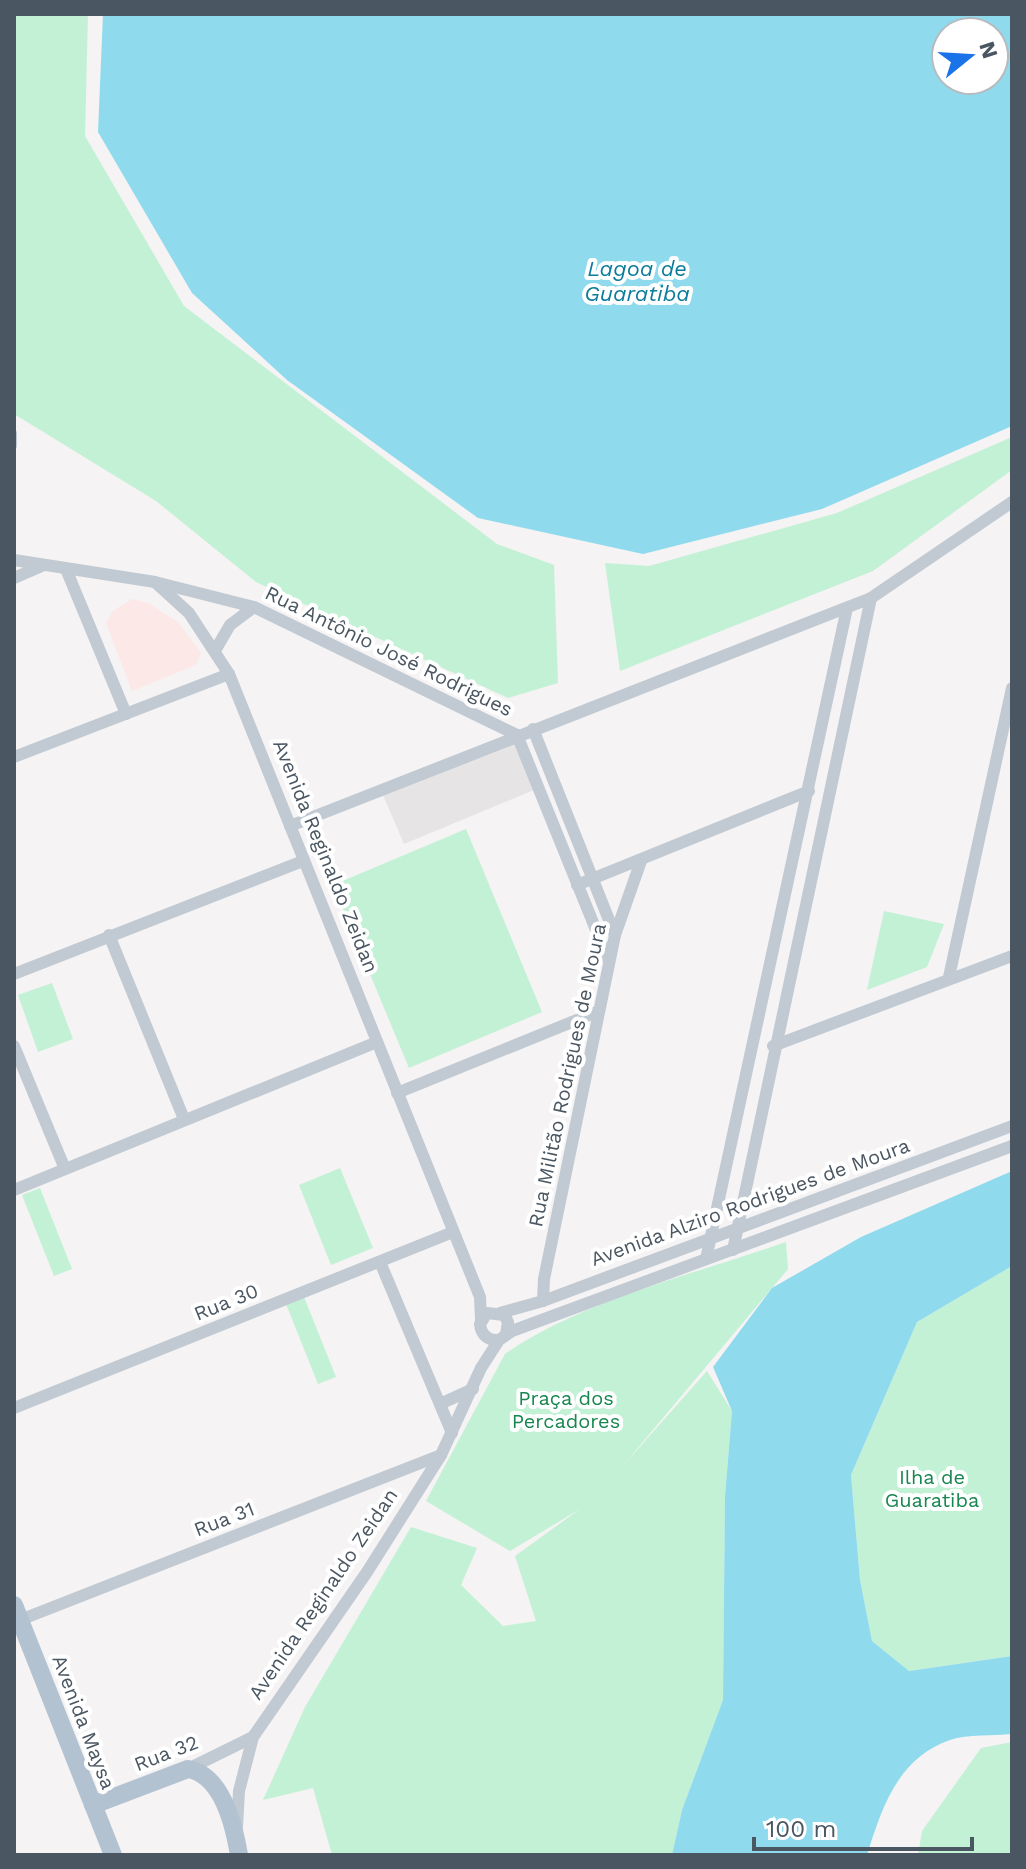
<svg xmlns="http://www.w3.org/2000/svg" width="1026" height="1869" viewBox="0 0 1026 1869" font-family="'Work Sans',sans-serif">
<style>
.education{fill:#e6e4e5}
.medical{fill:#fce8e6}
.green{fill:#c3f1d5}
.water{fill:#90daee;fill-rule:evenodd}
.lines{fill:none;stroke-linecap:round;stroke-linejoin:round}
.lane{stroke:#c1cad2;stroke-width:6}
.street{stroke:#c1cad2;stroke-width:12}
.primary{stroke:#b3c2d1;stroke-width:18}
.labels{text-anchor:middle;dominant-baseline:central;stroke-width:8;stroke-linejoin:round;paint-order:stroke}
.street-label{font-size:20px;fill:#4a5661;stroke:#fff}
.park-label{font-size:20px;fill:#17864f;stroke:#fff}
.water-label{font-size:22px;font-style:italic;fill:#0c7c9b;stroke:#fff}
</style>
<rect width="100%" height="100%" fill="#f5f3f3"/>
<path class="education" d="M514,741L534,790L404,844L383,795Z"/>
<path class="medical" d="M132,599L148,603L178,622L201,653L196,665L132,691L106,623L113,611Z"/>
<g class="green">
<path d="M14,14H88L85,136L184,306L497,544L554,565L558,683L508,698L256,582L156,501L14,414Z"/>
<path d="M1012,437V470L873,571L620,671L605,563L649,566L837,513Z"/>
<path d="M466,829L542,1012L409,1068L333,885Z"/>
<path d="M884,911L944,924L927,967L867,990Z"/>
<path d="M52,983L73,1039L38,1052L18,995Z"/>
<path d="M340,1168L373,1248L331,1265L299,1185Z"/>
<path d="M40,1188L72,1269L54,1276L22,1195Z"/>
<path d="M786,1242L788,1269L621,1468L707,1371L732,1411L725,1496L723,1700L682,1810L672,1855H332L313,1788L263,1800L305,1707L411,1527L477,1548L461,1585L503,1626L536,1621L515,1556L580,1509L510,1551L426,1501L505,1354C580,1301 698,1273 786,1242Z"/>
<path d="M1012,1266V1656L909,1671L872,1641L860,1580L851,1475L917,1322Z"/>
<path d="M304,1297L336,1377L318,1384L286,1304Z"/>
<path d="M1012,1742V1855H918L922,1831L981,1748Z"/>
</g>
<g class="water">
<path d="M103,14H1012V426L822,509L643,554L478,518L287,380L192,293L98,132ZM946,32H994V80H946Z"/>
<path d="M1012,1171V1266L917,1322L851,1475L860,1580L872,1641L909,1671L1012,1656V1734C993,1736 968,1734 950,1740C898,1758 882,1807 867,1855H672L682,1810L723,1700L725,1496L732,1411L713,1367L772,1288L861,1237Z"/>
</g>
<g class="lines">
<path class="lane" d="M14,433V446"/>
<g class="street">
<path d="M14,560L155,582L254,607L517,735"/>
<path d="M66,569L126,714"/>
<path d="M14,578L44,565"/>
<path d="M155,582L189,613L229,674L480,1297L481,1320"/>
<path d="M216,649L230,625L254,607"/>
<path d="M533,729L615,935"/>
<path d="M517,735L609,962"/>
<path d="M14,757L229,674"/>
<path d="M290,826L871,598L1012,502"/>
<path d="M577,885L809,791"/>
<path d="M109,935L184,1119"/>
<path d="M14,974L303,861"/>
<path d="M949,977L1012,688"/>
<path d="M14,1046L65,1169"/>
<path d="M773,1046L1012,956"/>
<path d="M397,1093L599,1011"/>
<path d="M14,1190L377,1042"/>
<path d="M733,1250L871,598"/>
<path d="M706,1259L847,608"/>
<path d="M380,1262L452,1433"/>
<path d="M543,1301L544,1279L615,935L641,861"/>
<path d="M500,1313L543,1301L1012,1126"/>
<path d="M499,1340C488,1341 481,1335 480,1324L487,1313L504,1315L508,1322L506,1335"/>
<path d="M440,1404L473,1389"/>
<path d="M14,1408L453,1232"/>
<path d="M20,1620L441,1455"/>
<path d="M188,1769L253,1737"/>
<path d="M237,1827L239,1791L253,1737L367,1572L441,1455L481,1368L499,1340L512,1331L1012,1146"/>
</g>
<g class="primary">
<path d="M14,1605L113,1855"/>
<path d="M93,1805L188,1769C222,1775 234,1825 239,1855"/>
</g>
</g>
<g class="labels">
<g class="street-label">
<text transform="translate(389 651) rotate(26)">Rua Antônio José Rodrigues</text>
<text transform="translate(326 856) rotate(68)">Avenida Reginaldo Zeidan</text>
<text transform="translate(567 1075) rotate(-78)">Rua Militão Rodrigues de Moura</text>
<text transform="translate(750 1202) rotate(-20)">Avenida Alziro Rodrigues de Moura</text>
<text transform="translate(226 1302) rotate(-22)">Rua 30</text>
<text transform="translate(224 1519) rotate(-21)">Rua 31</text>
<text transform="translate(323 1594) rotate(-56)">Avenida Reginaldo Zeidan</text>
<text transform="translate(84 1722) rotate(69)">Avenida Maysa</text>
<text transform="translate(166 1753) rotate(-21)">Rua 32</text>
</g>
<g class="park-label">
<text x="566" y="1398">Praça dos<tspan x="566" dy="23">Percadores</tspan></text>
<text x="932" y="1477">Ilha de<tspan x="932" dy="23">Guaratiba</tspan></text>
</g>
<g class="water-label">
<text x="637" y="268">Lagoa de<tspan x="637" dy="25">Guaratiba</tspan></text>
</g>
</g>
<rect width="1026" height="1869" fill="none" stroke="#4a5661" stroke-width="32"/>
<g transform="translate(970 56) rotate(72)"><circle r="38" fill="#ffffff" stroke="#b7bbc0" stroke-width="2"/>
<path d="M0-6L14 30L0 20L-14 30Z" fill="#1a73e8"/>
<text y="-12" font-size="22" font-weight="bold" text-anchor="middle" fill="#4a5661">N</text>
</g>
<path d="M754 1837v12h218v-12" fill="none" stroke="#4a5661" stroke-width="4"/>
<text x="766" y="1837" font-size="24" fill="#4a5661" stroke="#ffffff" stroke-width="6" paint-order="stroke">100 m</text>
</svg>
